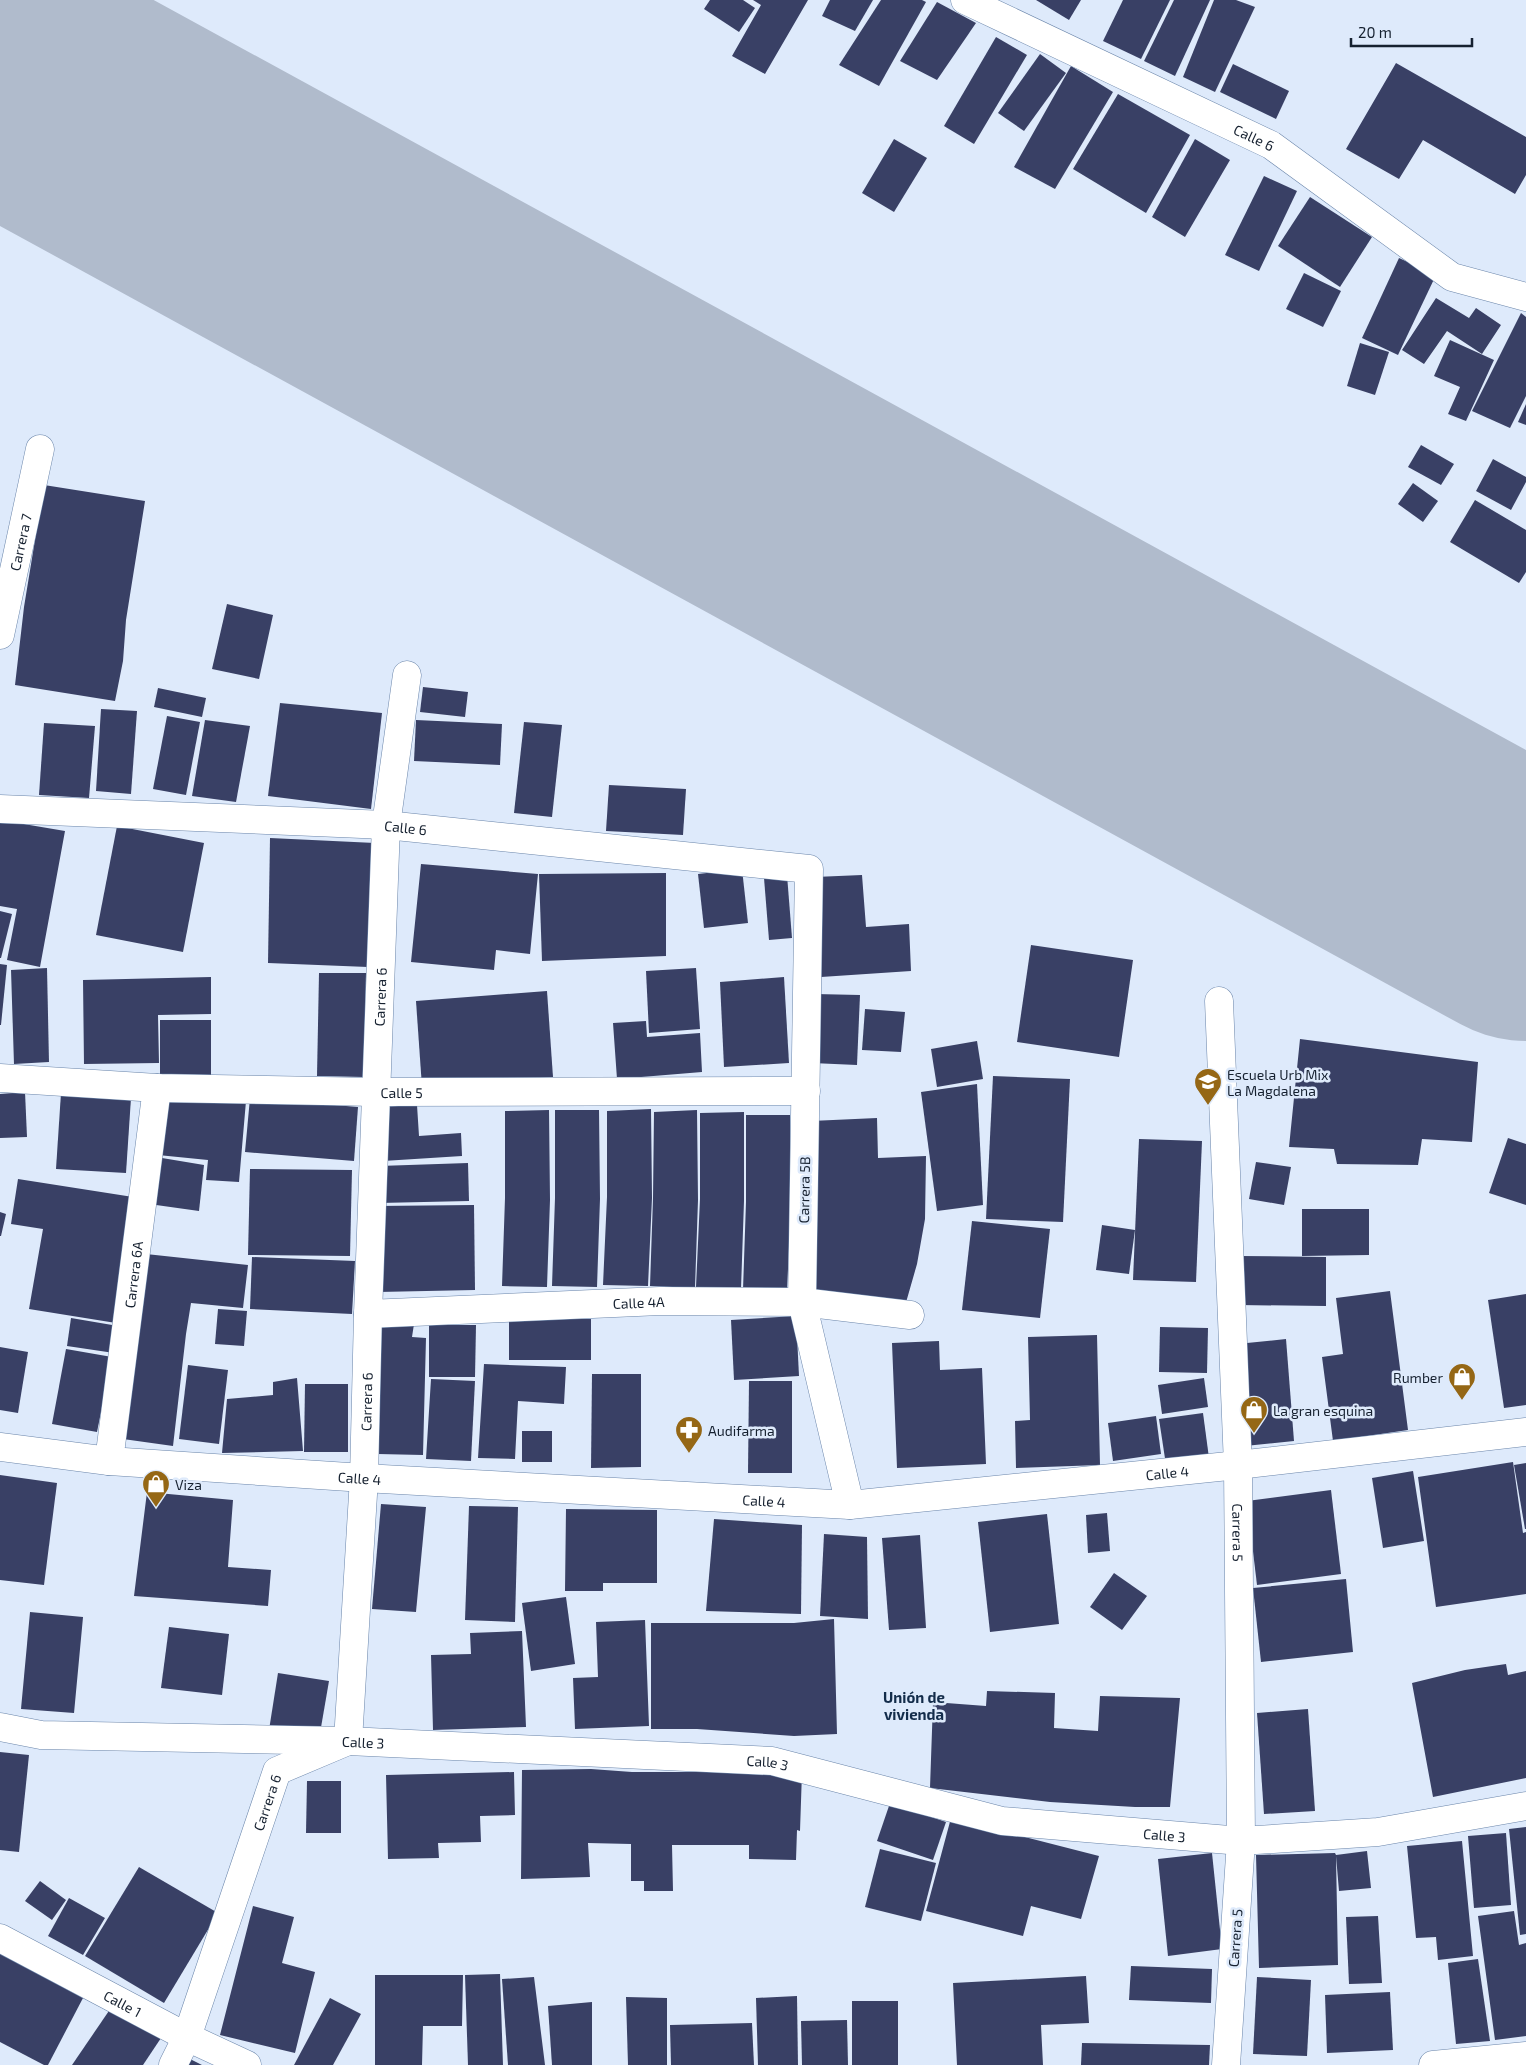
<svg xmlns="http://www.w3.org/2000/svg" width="1526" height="2065" viewBox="0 0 1526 2065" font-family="'Exo 2',sans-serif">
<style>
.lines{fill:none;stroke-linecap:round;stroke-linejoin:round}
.runway{stroke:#b0bbcc;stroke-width:272}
.building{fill:#394065}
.minor-casing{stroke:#6a85aa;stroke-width:29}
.minor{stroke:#fff;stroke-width:28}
.labels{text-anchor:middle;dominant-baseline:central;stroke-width:5;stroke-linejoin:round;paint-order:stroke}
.street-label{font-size:14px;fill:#162130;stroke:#deeafb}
.poi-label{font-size:14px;fill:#162130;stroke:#deeafb;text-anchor:start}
.neighbourhood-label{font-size:15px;font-weight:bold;fill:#132c4a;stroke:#deeafb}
</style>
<rect width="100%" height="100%" fill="#deeafb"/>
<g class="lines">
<path class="runway" d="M0,71L1526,905"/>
</g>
<g class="building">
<path d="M710,0H743L755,8L739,32L704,9Z"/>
<path d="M753,0H808L765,74L732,56L761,5Z"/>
<path d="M830,0H873L855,31L822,16Z"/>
<path d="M881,0H922L926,2L879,86L839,65Z"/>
<path d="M1036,0H1081L1069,20Z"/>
<path d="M1123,0H1170L1141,59L1103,41Z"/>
<path d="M1174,0H1210L1175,76L1144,61Z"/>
<path d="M1214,0H1236L1255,7L1215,92L1183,77Z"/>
<path d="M937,2L976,23L937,80L900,61Z"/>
<path d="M996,37L1027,55L974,144L944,126Z"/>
<path d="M1040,54L1066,73L1024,131L998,113Z"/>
<path d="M1396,63L1526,137V175L1515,194L1423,140L1399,179L1346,149Z"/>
<path d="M1233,64L1289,91L1276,119L1220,92Z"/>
<path d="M1071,66L1113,92L1055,189L1014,167Z"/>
<path d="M1118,94L1190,135L1146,213L1073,169Z"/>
<path d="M894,139L927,158L894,212L862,193Z"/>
<path d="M1195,139L1230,160L1185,237L1152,217Z"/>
<path d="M1264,176L1297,191L1259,271L1225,255Z"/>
<path d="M1310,197L1372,237L1340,287L1278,246Z"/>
<path d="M1399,258L1436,275L1398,355L1362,338Z"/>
<path d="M1304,273L1341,291L1323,327L1286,309Z"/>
<path d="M1436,298L1469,318L1476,308L1501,325L1482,354L1447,331L1424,364L1402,350Z"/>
<path d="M1521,313L1526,317V396L1510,428L1472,411Z"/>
<path d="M1450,340L1494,360L1466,421L1448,414L1460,387L1434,376Z"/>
<path d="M1360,343L1389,352L1375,395L1347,386Z"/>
<path d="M1526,404V425L1518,422Z"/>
<path d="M1421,445L1454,464L1441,485L1408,467Z"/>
<path d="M1493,459L1526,477V482L1511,510L1476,491Z"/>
<path d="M1413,483L1438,501L1423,522L1398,504Z"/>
<path d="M44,485L145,501L126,620L123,661L115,701L15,685L24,607Z"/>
<path d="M1475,500L1526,530V572L1519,583L1450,542Z"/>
<path d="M227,604L273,615L259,679L212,669Z"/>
<path d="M423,687L468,692L465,717L420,712Z"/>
<path d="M158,688L206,698L202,717L154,707Z"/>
<path d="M280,703L382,713L371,809L268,796Z"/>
<path d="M101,709L137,711L131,794L96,791Z"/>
<path d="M167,716L200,722L186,795L153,789Z"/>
<path d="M205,720L250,726L236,802L192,796Z"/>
<path d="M416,720L502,724L500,765L414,761Z"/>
<path d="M524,722L562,725L552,817L514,813Z"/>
<path d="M44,723L95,726L89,798L39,795Z"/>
<path d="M609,785L686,789L683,835L606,831Z"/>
<path d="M0,820L65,831L40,967L7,960L17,909L0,906Z"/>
<path d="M117,826L204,843L183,952L96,935Z"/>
<path d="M270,838L375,843L368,967L268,963Z"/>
<path d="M421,864L538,874L530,954L496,950L494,970L411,962Z"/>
<path d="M742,869L748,923L704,928L698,874Z"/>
<path d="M666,873V956L542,961L539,874Z"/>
<path d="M787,875L792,938L769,940L764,878Z"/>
<path d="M862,875L866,927L909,924L911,971L821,977L815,877Z"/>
<path d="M0,911L12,914L1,958H0Z"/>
<path d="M1031,945L1133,960L1119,1057L1017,1042Z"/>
<path d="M0,964L7,965L1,1025H0Z"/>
<path d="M47,968L49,1062L14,1064L11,970Z"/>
<path d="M696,968L700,1029L649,1033L646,971Z"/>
<path d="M319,973H366L364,1077L317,1076Z"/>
<path d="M211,977V1014L158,1015L159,1063L84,1064L83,980Z"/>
<path d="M784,977L789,1063L724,1067L720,982Z"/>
<path d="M547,991L553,1077L422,1087L416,1001Z"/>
<path d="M815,994L860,995L857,1065L812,1063Z"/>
<path d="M865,1009L905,1012L901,1052L862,1050Z"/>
<path d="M160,1020H211V1078L160,1079Z"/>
<path d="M646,1021L647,1037L700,1033L702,1072L617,1079L613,1023Z"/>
<path d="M1300,1039L1478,1062L1472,1142L1422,1139L1418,1165L1337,1164L1334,1149L1289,1147Z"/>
<path d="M977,1041L983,1079L937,1087L931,1049Z"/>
<path d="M993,1076L1070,1079L1063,1222L986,1219Z"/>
<path d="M977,1084L983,1205L937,1211L921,1092Z"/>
<path d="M25,1092L27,1137L0,1138V1094Z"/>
<path d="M61,1093L131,1098L126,1173L56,1169Z"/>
<path d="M164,1093L246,1101L239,1182L206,1180L208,1160L158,1155Z"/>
<path d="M250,1098L358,1107L354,1161L245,1152Z"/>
<path d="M417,1105L419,1136L461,1133L462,1156L383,1161L380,1107Z"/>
<path d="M651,1109L652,1198L648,1286L603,1285L607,1197V1111Z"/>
<path d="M549,1110L550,1200L547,1287L502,1286L505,1198V1111Z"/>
<path d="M555,1110H599L600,1199L597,1287L552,1286L555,1198Z"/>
<path d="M697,1110L698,1200L695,1288L650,1286L653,1198L654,1112Z"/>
<path d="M744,1112V1201L741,1289L696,1287L700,1199V1113Z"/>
<path d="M746,1115H790L791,1203L787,1291L743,1290L746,1202Z"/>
<path d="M877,1118L878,1158L926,1156L925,1219L917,1264L905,1306L809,1294L811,1121Z"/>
<path d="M1508,1138L1526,1144V1205L1489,1193Z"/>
<path d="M1139,1139L1202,1141L1196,1282L1133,1280Z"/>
<path d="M156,1157L204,1165L199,1211L149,1204Z"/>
<path d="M1256,1162L1291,1167L1284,1205L1249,1199Z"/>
<path d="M468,1163L469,1201L379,1203V1166Z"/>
<path d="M250,1169L352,1170L350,1256L248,1255Z"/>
<path d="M18,1179L133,1197L116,1323L29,1309L43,1229L11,1224Z"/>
<path d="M474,1205L475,1290L378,1292L377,1206Z"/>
<path d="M1302,1209H1369V1255L1302,1256Z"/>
<path d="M0,1212L6,1214L1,1236H0Z"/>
<path d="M972,1221L1050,1229L1040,1318L962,1310Z"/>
<path d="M1102,1225L1135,1230L1129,1274L1096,1270Z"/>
<path d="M146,1254L248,1265L243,1308L191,1303L186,1334L173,1446L123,1439Z"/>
<path d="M1240,1256L1326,1257V1306L1239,1305Z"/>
<path d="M252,1257L355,1261L352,1314L250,1309Z"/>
<path d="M1390,1291L1408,1430L1333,1441L1322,1357L1343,1354L1336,1298Z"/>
<path d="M1526,1294V1405L1504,1408L1488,1300Z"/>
<path d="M218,1309L247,1311L244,1346L215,1344Z"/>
<path d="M796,1316L799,1376L734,1380L731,1320Z"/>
<path d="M71,1318L118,1326L114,1353L67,1346Z"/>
<path d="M509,1318L591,1319V1360H509Z"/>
<path d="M381,1324H414L412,1337L426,1338L423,1455L378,1454Z"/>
<path d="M429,1325H476L475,1377H429Z"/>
<path d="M1160,1327L1208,1328L1207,1373L1159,1372Z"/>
<path d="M1097,1335L1100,1465L1016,1468L1015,1421L1030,1420L1028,1337Z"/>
<path d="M1286,1339L1294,1441L1245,1446L1237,1344Z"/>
<path d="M939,1341L940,1370L982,1368L986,1464L897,1468L892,1343Z"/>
<path d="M0,1347L28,1352L18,1413L0,1410Z"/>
<path d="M66,1349L112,1357L97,1432L52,1424Z"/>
<path d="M484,1364L566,1367L564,1404L518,1401L515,1459L478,1458Z"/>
<path d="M188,1365L228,1370L219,1444L179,1439Z"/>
<path d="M592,1374H641V1467L591,1468Z"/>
<path d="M297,1378L303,1451L222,1453L227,1399L273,1395V1382Z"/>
<path d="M1204,1378L1208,1407L1162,1414L1158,1385Z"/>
<path d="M431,1379L475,1381L471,1461L426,1459Z"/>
<path d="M749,1381H792V1473H748Z"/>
<path d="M305,1384H348V1452H304Z"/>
<path d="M1203,1413L1209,1458L1166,1465L1159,1419Z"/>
<path d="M1156,1416L1161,1454L1113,1461L1108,1423Z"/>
<rect x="522" y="1431" width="30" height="31"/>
<path d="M1513,1462L1523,1533L1526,1532V1594L1436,1607L1418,1477Z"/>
<path d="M1526,1463V1529H1525L1514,1465Z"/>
<path d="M1413,1471L1424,1541L1383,1548L1372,1478Z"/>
<path d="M0,1475L57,1483L44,1585L0,1580Z"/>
<path d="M1331,1490L1341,1574L1257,1585L1247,1501Z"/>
<path d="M147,1492L233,1500L228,1567L271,1570L268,1606L134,1596Z"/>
<path d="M381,1504L426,1507L416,1612L372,1609Z"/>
<path d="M469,1506L518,1507L515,1622L465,1620Z"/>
<path d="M566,1509L657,1510V1583H603V1591H565Z"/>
<path d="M1107,1513L1110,1551L1088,1553L1086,1515Z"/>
<path d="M1047,1514L1059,1624L990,1632L978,1522Z"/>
<path d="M714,1519L802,1525L801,1614L706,1611Z"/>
<path d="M824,1534L867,1537L868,1619L820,1616Z"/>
<path d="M920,1535L926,1628L889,1630L882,1538Z"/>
<path d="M1114,1573L1147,1596L1122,1630L1090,1607Z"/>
<path d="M1346,1579L1353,1652L1261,1662L1253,1588Z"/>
<path d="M566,1597L575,1664L531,1671L522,1603Z"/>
<path d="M30,1612L83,1617L74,1713L21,1709Z"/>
<path d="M834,1619L837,1734L794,1736L697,1729H651V1623H794Z"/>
<path d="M645,1620L649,1726L575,1729L573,1678L598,1677L596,1622Z"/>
<path d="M169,1627L229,1634L222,1695L161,1688Z"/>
<path d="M522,1631L526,1727L433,1730L431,1655L471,1654L470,1633Z"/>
<path d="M1506,1664L1508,1675L1526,1671V1778L1433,1797L1412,1683L1465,1670Z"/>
<path d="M278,1673L329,1681L319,1739L269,1730Z"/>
<path d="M987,1691L1055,1693L1054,1728L1098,1731L1100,1696L1180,1698L1170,1807H1135L1050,1802L930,1788L933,1702L986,1706Z"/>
<path d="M1308,1709L1315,1811L1264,1814L1257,1713Z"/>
<path d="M0,1752L29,1755L19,1852L0,1850Z"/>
<path d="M591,1769L632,1772H802L800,1831L797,1830L796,1860L749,1859V1845H672L673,1891H644V1881H631V1844L588,1843L590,1877L521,1879L522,1770Z"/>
<path d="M514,1772L515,1815L480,1816L481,1842L438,1843L439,1858L388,1859L386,1775Z"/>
<path d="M307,1781H341V1833H306Z"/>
<path d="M890,1803L946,1822L933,1860L877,1841Z"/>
<path d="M951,1818L1099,1856L1081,1919L1031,1906L1023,1936L926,1911Z"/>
<path d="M1526,1827V1934L1520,1935L1509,1829Z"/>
<path d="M1506,1833L1511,1905L1474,1908L1468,1836Z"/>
<path d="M1462,1841L1473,1956L1438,1960L1436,1937L1416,1938L1407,1846Z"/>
<path d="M880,1849L936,1863L921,1921L865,1907Z"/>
<path d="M1367,1851L1371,1888L1339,1891L1336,1856L1338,1965L1259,1968L1256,1855L1335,1853L1336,1855Z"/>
<path d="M1212,1853L1222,1949L1168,1956L1158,1859Z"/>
<path d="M139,1867L218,1913L164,2003L85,1956Z"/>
<path d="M40,1881L66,1900L52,1920L25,1901Z"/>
<path d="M69,1898L105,1918L83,1955L48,1936Z"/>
<path d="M253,1906L294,1917L282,1963L315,1972L295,2053L220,2035Z"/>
<path d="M1514,1911L1519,1945L1526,1943V2036L1495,2040L1478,1916Z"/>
<path d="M1378,1916L1382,1983L1349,1984L1346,1917Z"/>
<path d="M0,1953L83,1998L48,2065H44L0,2042Z"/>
<path d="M1478,1959L1490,2041L1456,2044L1448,1963Z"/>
<path d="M1131,1966L1212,1969L1211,2003L1129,2000Z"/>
<path d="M500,1974L503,2065H468L465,1975Z"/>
<path d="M375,1975H463L462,2026H423L422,2065H375Z"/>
<path d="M1086,1976L1089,2023L1041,2025L1043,2065H957L953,1983Z"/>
<path d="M534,1977L545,2065H508L502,1979Z"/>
<path d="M1257,1977L1311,1980L1307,2056L1253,2054Z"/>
<path d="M1390,1992L1393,2050L1327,2053L1325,1995Z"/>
<path d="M797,1996L798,2065H758L756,1998Z"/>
<path d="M626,1997L667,1998V2065H628Z"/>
<path d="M330,1998L361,2014L333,2065H294Z"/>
<rect x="852" y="2001" width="46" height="64"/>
<path d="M115,2002L163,2035L143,2065H72Z"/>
<path d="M592,2002V2065H552L548,2006Z"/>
<path d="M847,2020L848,2065H802L801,2021Z"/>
<path d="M752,2023L754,2065H671L670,2025Z"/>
<path d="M1082,2043L1210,2045L1209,2065H1081Z"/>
<path d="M190,2059L202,2065H187Z"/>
</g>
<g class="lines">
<defs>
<g id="minor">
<path id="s1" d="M965,0L1271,145L1452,277L1526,297"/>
<path id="s2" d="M0,635L40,449"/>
<path id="s3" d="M0,809L386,825L809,869L802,1302L850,1505"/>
<path id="s4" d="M1219,1001L1238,1465L1241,1841L1226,2065"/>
<path id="s5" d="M0,1078L157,1088L377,1092L806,1091"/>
<path id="s6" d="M368,1314L660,1301L802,1302L910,1315"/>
<path id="s7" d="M0,1447L109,1461L364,1478L850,1505L1238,1465L1526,1432"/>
<path id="s8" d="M109,1461L157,1088"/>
<path id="s9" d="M0,1727L41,1735L348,1741L772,1761L1002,1821L1241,1841L1378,1832L1526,1806"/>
<path id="s10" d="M0,1938L187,2037L247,2065"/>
<path id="s11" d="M173,2065L187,2037L277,1771L348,1741L364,1478L368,1314L386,825L407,675"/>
<path d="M1433,2065L1526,2056"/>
</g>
</defs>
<use href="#minor" class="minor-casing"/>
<use href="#minor" class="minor"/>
</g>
<defs>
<symbol id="school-pin" viewBox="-11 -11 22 30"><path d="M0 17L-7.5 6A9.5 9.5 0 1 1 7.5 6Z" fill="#956715" stroke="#deeafb"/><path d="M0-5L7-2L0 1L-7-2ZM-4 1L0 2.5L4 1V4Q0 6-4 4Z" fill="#fff"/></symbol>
<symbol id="shop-pin" viewBox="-11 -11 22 30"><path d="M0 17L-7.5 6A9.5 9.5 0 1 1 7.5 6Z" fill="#956715" stroke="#deeafb"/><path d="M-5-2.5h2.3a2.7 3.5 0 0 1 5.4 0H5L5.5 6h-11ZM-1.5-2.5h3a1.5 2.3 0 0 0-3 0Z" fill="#fff"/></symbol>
<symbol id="pharmacy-pin" viewBox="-11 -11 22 30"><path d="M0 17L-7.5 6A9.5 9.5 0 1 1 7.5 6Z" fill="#956715" stroke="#deeafb"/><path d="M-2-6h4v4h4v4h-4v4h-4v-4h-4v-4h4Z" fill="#fff"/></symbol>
</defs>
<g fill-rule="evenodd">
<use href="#school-pin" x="1192" y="1066" width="32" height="43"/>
<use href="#shop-pin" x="1446" y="1361" width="32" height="43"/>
<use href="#shop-pin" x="1238" y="1394" width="32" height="43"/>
<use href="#pharmacy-pin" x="673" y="1414" width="32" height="43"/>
<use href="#shop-pin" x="140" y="1468" width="32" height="43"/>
</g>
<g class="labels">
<g class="street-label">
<text stroke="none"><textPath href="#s1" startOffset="320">Calle 6</textPath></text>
<text stroke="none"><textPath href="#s2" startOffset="95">Carrera 7</textPath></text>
<text stroke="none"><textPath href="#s3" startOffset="406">Calle 6</textPath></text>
<text stroke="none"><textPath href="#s11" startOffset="1134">Carrera 6</textPath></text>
<text stroke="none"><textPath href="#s5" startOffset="402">Calle 5</textPath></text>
<text transform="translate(804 1190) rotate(-89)">Carrera 5B</text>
<text stroke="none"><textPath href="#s8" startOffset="188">Carrera 6A</textPath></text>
<text stroke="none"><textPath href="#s6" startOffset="271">Calle 4A</textPath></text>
<text stroke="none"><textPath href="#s11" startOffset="729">Carrera 6</textPath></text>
<text stroke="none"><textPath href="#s7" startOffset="1171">Calle 4</textPath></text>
<text stroke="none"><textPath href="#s7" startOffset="361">Calle 4</textPath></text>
<text stroke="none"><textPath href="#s7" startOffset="766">Calle 4</textPath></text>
<text stroke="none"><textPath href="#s4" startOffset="532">Carrera 5</textPath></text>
<text stroke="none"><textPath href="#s9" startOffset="364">Calle 3</textPath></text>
<text stroke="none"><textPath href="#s9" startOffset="769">Calle 3</textPath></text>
<text stroke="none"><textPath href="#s11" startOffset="279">Carrera 6</textPath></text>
<text stroke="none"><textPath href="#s9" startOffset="1174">Calle 3</textPath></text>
<text transform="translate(1235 1938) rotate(-86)">Carrera 5</text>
<text stroke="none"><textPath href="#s10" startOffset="139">Calle 1</textPath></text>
</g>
<g class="poi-label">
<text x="1227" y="1074">Escuela Urb Mix<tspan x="1227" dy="16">La Magdalena</tspan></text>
<text x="1443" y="1377" text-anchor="end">Rumber</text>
<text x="1273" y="1410">La gran esquina</text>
<text x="708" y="1430">Audifarma</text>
<text x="175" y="1484">Viza</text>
</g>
<g class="neighbourhood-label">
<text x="914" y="1697">Unión de<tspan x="914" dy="17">vivienda</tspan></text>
</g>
</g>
<path d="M1351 38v8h121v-8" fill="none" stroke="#162130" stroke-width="2.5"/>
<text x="1358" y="38" font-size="15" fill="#162130" stroke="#deeafb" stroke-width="4" paint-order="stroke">20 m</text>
</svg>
